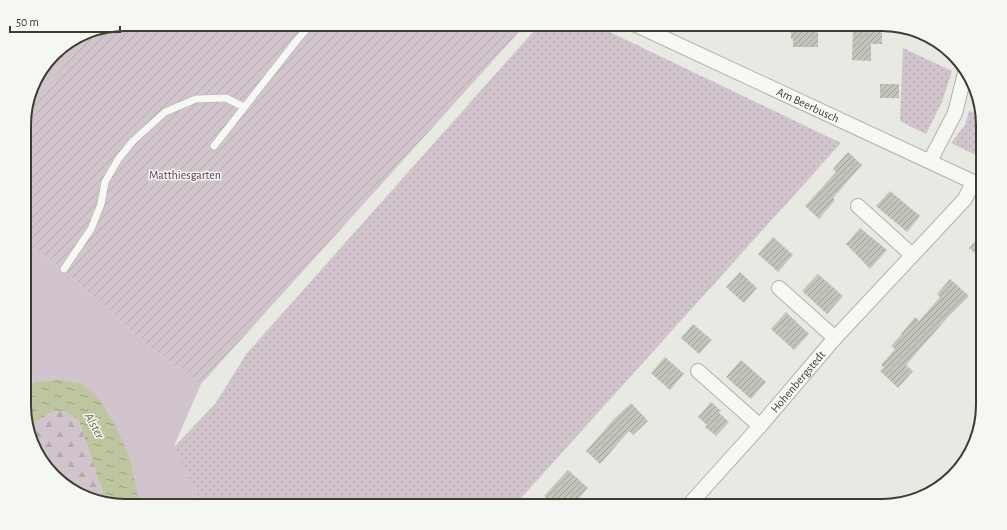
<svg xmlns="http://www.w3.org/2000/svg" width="1007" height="530" viewBox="0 0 1007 530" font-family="'Alegreya Sans',sans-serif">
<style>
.grass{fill:url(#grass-dots)}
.forest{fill:url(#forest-firs)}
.park{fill:#d2c4cc}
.garden{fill:url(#garden-furrows)}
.water{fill:url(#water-ripples)}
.building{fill:url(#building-hatch)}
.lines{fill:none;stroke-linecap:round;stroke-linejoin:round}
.lane-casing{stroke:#afb3a8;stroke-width:8}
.street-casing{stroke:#afb3a8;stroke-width:16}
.lane{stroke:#f7f8f4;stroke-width:7}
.street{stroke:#f7f8f4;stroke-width:14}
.labels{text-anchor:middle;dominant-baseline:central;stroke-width:3;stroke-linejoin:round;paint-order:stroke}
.street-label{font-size:12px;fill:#393f2c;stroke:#f5f7f2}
.park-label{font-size:12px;fill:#593b49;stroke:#f5f7f2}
.water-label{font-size:13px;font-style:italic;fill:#616f3a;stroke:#f5f7f2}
.rim{fill:none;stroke:#393f2c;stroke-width:2}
</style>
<defs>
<pattern id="grass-dots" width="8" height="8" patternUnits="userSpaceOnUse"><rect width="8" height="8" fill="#d2c4cc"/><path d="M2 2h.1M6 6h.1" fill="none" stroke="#b5a9af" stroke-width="1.8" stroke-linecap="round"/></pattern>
<pattern id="forest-firs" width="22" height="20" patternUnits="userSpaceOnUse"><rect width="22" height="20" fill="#d2c4cc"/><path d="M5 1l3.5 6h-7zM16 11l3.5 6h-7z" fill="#b5a9af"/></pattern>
<pattern id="garden-furrows" width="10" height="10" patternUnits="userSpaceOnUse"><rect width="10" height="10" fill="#d2c4cc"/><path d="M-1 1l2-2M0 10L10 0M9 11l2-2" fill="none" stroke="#b5a9af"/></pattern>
<pattern id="water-ripples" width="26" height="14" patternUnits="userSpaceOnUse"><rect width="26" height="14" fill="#bdc5a1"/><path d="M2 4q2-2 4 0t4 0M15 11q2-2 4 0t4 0" fill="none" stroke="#9ba183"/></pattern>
<pattern id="building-hatch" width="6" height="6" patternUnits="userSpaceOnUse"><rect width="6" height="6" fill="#c1c5ba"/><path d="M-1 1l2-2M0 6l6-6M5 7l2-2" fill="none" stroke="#9ea197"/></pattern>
</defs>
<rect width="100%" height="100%" fill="#e7e9e2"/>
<g class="grass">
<path d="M540,24H593L841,143L514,506H202L174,447L215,404L247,353Z"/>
<path d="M903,48L952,71L942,102L926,134L900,121Z"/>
<path d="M969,111L982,114V130L977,133V138L982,141V158L951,143L965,125Z"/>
</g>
<g class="forest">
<path d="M97,29L28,105L34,80L58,49L86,32Z"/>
<path d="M54,411L66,412L79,421L106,502L80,496L45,466L29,428L37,421Z"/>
</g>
<path class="park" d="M25,242L68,274L149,347L201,384L174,446L202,506H140L138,500L80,383L59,379L36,382L25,390Z"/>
<path class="garden" d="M125,24H526L201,384L149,347L68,274L25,242L24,118L28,105L97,29Z"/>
<path class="water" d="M59,379L80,383L98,397L116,427L130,459L140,506H125L106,502L79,421L66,412L54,411L37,421L29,428L25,419V390L36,382Z"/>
<g class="building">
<path d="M791,28H818V47H793V39H791Z"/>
<path d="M853,30H882V44H871V61L852,60Z"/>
<rect x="880" y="84" width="19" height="14"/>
<path d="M848,152L862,165L833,198L835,200L819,219L805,206L836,172L833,169Z"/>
<path d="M890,191L920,216L907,232L876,206Z"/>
<path d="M860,228L887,250L870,269L846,244Z"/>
<path d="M983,233V260L969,248Z"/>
<path d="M773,237L793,255L778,272L758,254Z"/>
<path d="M740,272L757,288L744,303L726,287Z"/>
<path d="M818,274L843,296L827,314L802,291Z"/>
<path d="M950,279L969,296L947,318L906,365L913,371L898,388L880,371L884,367L881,365L895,349L891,346L902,334H901L915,317L919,321L940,297L937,294Z"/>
<path d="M786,312L809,334L794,350L771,329Z"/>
<path d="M693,324L712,340L699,354L681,338Z"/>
<path d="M665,357L684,374L670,390L651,373Z"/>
<path d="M741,360L766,382L751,399L726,377Z"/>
<path d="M711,402L721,411L719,413L729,422L716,436L705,427L707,425L698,417Z"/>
<path d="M631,403L648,421L633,435L629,431L600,464L586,451L614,419Z"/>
<path d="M568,470L588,488L572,506H555L544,496Z"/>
</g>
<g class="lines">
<defs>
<g id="lane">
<path d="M214,146L297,40L311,24"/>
<path d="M64,269L91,229L101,204L105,182L119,158L133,141L165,112L196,99L226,98L244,107"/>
</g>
<g id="street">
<path id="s1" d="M634,24L982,186"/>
<path d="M930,161L955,113L966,69"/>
<path d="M858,206L912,255"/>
<path d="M779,288L835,338"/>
<path d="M698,371L760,426"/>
<path id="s2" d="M688,506L760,426L835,338L965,199L973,182"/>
</g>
</defs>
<use href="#lane" class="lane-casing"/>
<use href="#street" class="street-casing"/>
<use href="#lane" class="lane"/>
<use href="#street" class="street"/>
</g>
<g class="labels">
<g class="street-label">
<text stroke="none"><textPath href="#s1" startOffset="192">Am Beerbusch</textPath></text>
<text stroke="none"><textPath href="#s2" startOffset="166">Hohenbergstedt</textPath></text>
</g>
<g class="park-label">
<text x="185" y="175">Matthiesgarten</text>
</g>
<g class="water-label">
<text transform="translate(94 426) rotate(61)">Alster</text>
</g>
</g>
<path d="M0 0H1007V530H0ZM125 31H882A94 94 0 0 1 976 125V405A94 94 0 0 1 882 499H125A94 94 0 0 1 31 405V125A94 94 0 0 1 125 31Z" fill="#f5f7f2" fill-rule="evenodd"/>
<path class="rim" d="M125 31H882A94 94 0 0 1 976 125V405A94 94 0 0 1 882 499H125A94 94 0 0 1 31 405V125A94 94 0 0 1 125 31Z"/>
<path d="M10 26v6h110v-6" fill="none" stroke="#393f2c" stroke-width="2"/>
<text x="16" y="26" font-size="12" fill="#393f2c" stroke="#f5f7f2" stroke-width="3" paint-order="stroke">50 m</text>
</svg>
